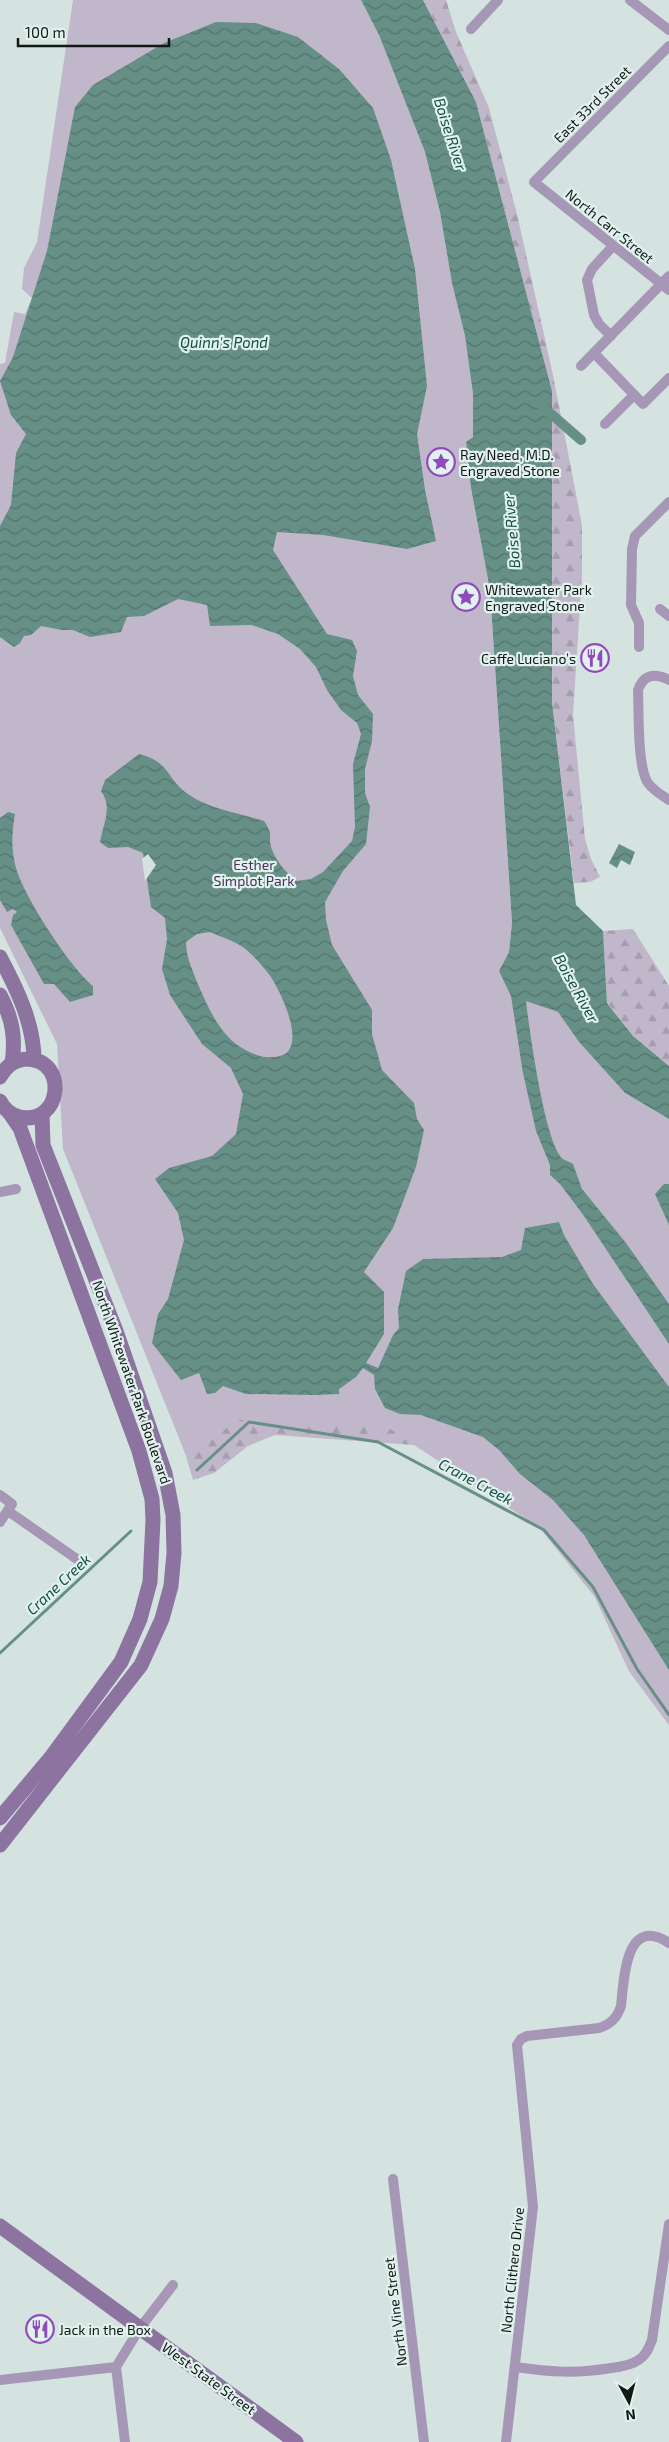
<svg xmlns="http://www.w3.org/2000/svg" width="669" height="2442" viewBox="0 0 669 2442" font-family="'Exo 2',sans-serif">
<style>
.forest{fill:url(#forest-firs)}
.park{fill:#c1b7cb}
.garden{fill:url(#garden-furrows)}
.water{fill:url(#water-waves);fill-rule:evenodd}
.pier{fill:#d4e3e0}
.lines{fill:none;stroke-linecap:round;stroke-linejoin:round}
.stream{stroke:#668f86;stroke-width:3}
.canal{stroke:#668f86;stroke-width:10}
.street{stroke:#a797b6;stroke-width:10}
.secondary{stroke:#8c73a0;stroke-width:15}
.labels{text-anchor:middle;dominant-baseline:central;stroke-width:4.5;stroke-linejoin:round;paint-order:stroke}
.street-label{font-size:14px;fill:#121816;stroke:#e1f1ed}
.poi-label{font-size:14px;fill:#121816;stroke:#e1f1ed;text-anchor:start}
.park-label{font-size:14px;fill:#4a315c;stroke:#e1f1ed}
.water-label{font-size:15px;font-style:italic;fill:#134e45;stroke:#e1f1ed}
</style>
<defs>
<pattern id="forest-firs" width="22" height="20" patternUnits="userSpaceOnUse" patternTransform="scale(1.25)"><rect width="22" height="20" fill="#c1b7cb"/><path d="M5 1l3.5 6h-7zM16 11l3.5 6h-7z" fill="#a59dae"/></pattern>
<pattern id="garden-furrows" width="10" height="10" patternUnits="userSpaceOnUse" patternTransform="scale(1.25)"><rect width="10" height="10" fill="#c1b7cb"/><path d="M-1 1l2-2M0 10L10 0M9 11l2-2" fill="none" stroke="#a59dae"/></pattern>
<pattern id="water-waves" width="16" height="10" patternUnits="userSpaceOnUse" patternTransform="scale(1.25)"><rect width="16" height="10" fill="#668f86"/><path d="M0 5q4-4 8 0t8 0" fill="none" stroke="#53746d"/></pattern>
</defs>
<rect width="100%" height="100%" fill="#d4e3e0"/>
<g class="forest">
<path d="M423,0H446L456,32L489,108L517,214L553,375L582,525V575L573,715L585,839L591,859L600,877L590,882L574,883L552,702V391L476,102Z"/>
<path d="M633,929L669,986V1066L633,1036L607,1002L603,931Z"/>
<path d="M152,1343L339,1394L553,1500L669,1725L629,1671L595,1597L540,1528L414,1445L275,1435L248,1446L214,1473L193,1480Z"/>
</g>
<path class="park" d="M73,0H361L379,35L425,152L440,212L452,282L465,336L473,394V437L466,443L471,488L490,590L512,923L509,952L499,971L546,1008L558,1012L579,1042L625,1093L669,1119V1725L629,1671L595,1597L540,1528L386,1426L240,1420L185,1453L63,1149L57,1044L0,928V364L5,363L14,312L25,314L32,298L22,289L24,268L37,242Z"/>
<circle class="garden" cx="441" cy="466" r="6"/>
<g class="water">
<path d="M361,0H423L476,102L552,391V702L576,905L603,931L607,1003L633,1036L669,1066V1119L625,1093L579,1042L558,1012L526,1001C529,1027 545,1145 563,1159C566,1161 569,1161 573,1164L582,1189L626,1243L669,1304V1344L584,1216L560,1184L550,1175V1165L536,1131L523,1073L511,996L499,971L509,952L512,923L490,590L471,488L466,442L473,437V394L465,336L452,283L440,212L425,152L379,35Z"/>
<path d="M216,22L256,23L298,37L339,69L373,108L391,160L415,269L427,386L417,434L425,490L436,541L407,549L323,535L277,532L273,550L327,634L352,640L357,651L353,676L358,695L373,714L372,741L365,769V793L370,807L366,844L343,871L325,902L326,920L332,945L372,1010V1034L382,1070L414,1103L417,1119L424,1130L416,1167L393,1228L364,1272L384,1292V1334L366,1363L378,1368L393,1335L399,1328L398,1309L406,1271L423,1259L502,1257L521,1250L525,1228L559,1222L564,1235L593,1284L669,1387V1670L584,1535L553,1500L520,1474L499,1450L483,1437L421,1415L400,1414L385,1408L375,1389L374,1375L363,1368L356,1377L339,1389V1394L316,1395L246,1394L223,1386L215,1393L207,1394L199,1373L181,1380L152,1343L158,1314L168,1299L184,1240L178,1213L155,1179L169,1168L212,1156L236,1134L243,1094L231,1068L202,1044L170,995L162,969L167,939L165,918L151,907L143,853L128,847L108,848L100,842C103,824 113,807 101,791L105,780L139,754C171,762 166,779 188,794C208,809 240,813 264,821C274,836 268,834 271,847C275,860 286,873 297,881L311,879L323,872L352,841L355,827L353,764L361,734L357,723L341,710L327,690L316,667L300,649L278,634L252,625L210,626L207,605L178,599L144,616L127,617L121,632L90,637L73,630H62L41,626L31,635L24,636L20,643L14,647L0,637V526L11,505L16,453L26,434L11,415L0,381L13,357L47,251L75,107L93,85L164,43ZM210,932C221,937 235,941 244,948C252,954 262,965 268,973C279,987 307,1044 283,1055C275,1058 264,1058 257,1055C223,1044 210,1012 197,982C192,968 186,957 186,942L197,934Z"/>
<path d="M8,812L15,814C12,831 11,846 15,864C21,893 70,967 93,986V995L70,1002L54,984H44L11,925L13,915L17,912L13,909L7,912L0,900V818Z"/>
<path d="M619,844L635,852L630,865L621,860L617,868L609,863Z"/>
<path d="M664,1184H669V1225L655,1194Z"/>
</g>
<path class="pier" d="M148,854L156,865L145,881L142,859Z"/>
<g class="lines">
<g class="stream">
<path d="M197,1470L249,1422L378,1442L544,1530L593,1587L637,1669L669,1715"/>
<path d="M0,1653L131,1531"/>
</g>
<path class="canal" d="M542,406L581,440"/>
<g class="street">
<path d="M630,0L669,30"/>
<path d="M471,29L498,0"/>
<path d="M669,46L534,182L669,290"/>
<path d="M611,336L599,324L594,315L587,280L592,269L612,247"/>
<path d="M594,353L643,404L669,378"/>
<path d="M581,366L669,276"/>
<path d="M605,424L634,395"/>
<path d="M660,609L669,616"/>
<path d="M639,647V623L631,605L632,549L635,536L669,502"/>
<path d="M669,680C655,672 643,675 638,690C639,711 637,767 648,783C653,790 661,795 669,800"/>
<path d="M0,1192L16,1189"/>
<path d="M0,1495L12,1504L0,1522"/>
<path d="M8,1511L81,1562"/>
<path d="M393,2179L424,2442"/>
<path d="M515,2367C550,2372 575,2374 611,2368C621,2367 632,2365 640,2359C647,2354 649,2347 652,2340L669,2224"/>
<path d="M0,2380L116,2367"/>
<path d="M125,2442L116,2367L140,2328L173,2285"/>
<path d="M506,2442L533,2207L517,2045L521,2039L527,2036L599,2028C611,2024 617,2018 621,2006C624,1980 625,1914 669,1943"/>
</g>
<g class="secondary">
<path d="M0,957C17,989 34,1024 34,1060"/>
<path d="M0,995C12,1018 16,1037 12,1063"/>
<path d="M0,1077C6,1066 16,1059 28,1059C69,1061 61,1126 20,1117C11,1115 4,1109 0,1101"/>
<path d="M0,1818L52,1756L121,1662L140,1619L150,1582L153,1520L152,1499L139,1451L24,1139L20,1128L9,1112"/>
<path d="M0,1845L141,1665L162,1619L171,1586L174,1553L173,1515L165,1473L116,1331L43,1145L42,1114"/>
<path d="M0,2226L296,2442"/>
</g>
</g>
<defs>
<symbol id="sight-ring" viewBox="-11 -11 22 22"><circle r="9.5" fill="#e1f1ed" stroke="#904abe" stroke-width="1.5"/><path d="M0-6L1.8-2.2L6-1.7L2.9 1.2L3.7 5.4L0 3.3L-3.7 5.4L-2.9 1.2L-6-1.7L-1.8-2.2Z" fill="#904abe"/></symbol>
<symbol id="restaurant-ring" viewBox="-11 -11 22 22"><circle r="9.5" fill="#e1f1ed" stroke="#904abe" stroke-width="1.5"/><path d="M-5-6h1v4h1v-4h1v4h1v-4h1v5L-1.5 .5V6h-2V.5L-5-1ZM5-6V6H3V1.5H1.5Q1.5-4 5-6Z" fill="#904abe"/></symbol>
</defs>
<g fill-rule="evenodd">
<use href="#sight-ring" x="425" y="446" width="32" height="32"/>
<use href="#sight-ring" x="450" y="581" width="32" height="32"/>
<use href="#restaurant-ring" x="579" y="642" width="32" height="32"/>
<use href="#restaurant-ring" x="24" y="2313" width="32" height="32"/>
</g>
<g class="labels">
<g class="street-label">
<text transform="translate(592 104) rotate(-45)">East 33rd Street</text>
<text transform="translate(610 226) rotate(39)">North Carr Street</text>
<text transform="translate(132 1382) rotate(71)">North Whitewater Park Boulevard</text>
<text transform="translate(512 2270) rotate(-84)">North Clithero Drive</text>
<text transform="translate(395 2312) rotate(-97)">North Vine Street</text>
<text transform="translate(209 2378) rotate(36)">West State Street</text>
</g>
<g class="poi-label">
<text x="460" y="454">Ray Need, M.D.<tspan x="460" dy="16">Engraved Stone</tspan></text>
<text x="485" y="589">Whitewater Park<tspan x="485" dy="16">Engraved Stone</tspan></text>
<text x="576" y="658" text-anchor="end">Caffe Luciano’s</text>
<text x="59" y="2329">Jack in the Box</text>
</g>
<g class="park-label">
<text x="254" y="864">Esther<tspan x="254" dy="16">Simplot Park</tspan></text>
</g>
<g class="water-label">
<text transform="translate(451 134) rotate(72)">Boise River</text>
<text x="224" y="342">Quinn's Pond</text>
<text transform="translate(511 531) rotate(-95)">Boise River</text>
<text transform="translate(577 988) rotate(61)">Boise River</text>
<text transform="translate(476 1481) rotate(28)">Crane Creek</text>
<text transform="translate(58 1584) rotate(-43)">Crane Creek</text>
</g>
</g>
<g transform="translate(629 2402) rotate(173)" stroke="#e1f1ed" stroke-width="4" paint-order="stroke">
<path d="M0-4L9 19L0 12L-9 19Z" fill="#121816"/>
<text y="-8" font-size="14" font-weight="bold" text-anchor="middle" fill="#121816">N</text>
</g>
<path d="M18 38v8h151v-8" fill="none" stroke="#121816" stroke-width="2.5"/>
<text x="25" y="38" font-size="15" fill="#121816" stroke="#e1f1ed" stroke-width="4" paint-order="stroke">100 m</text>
</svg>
